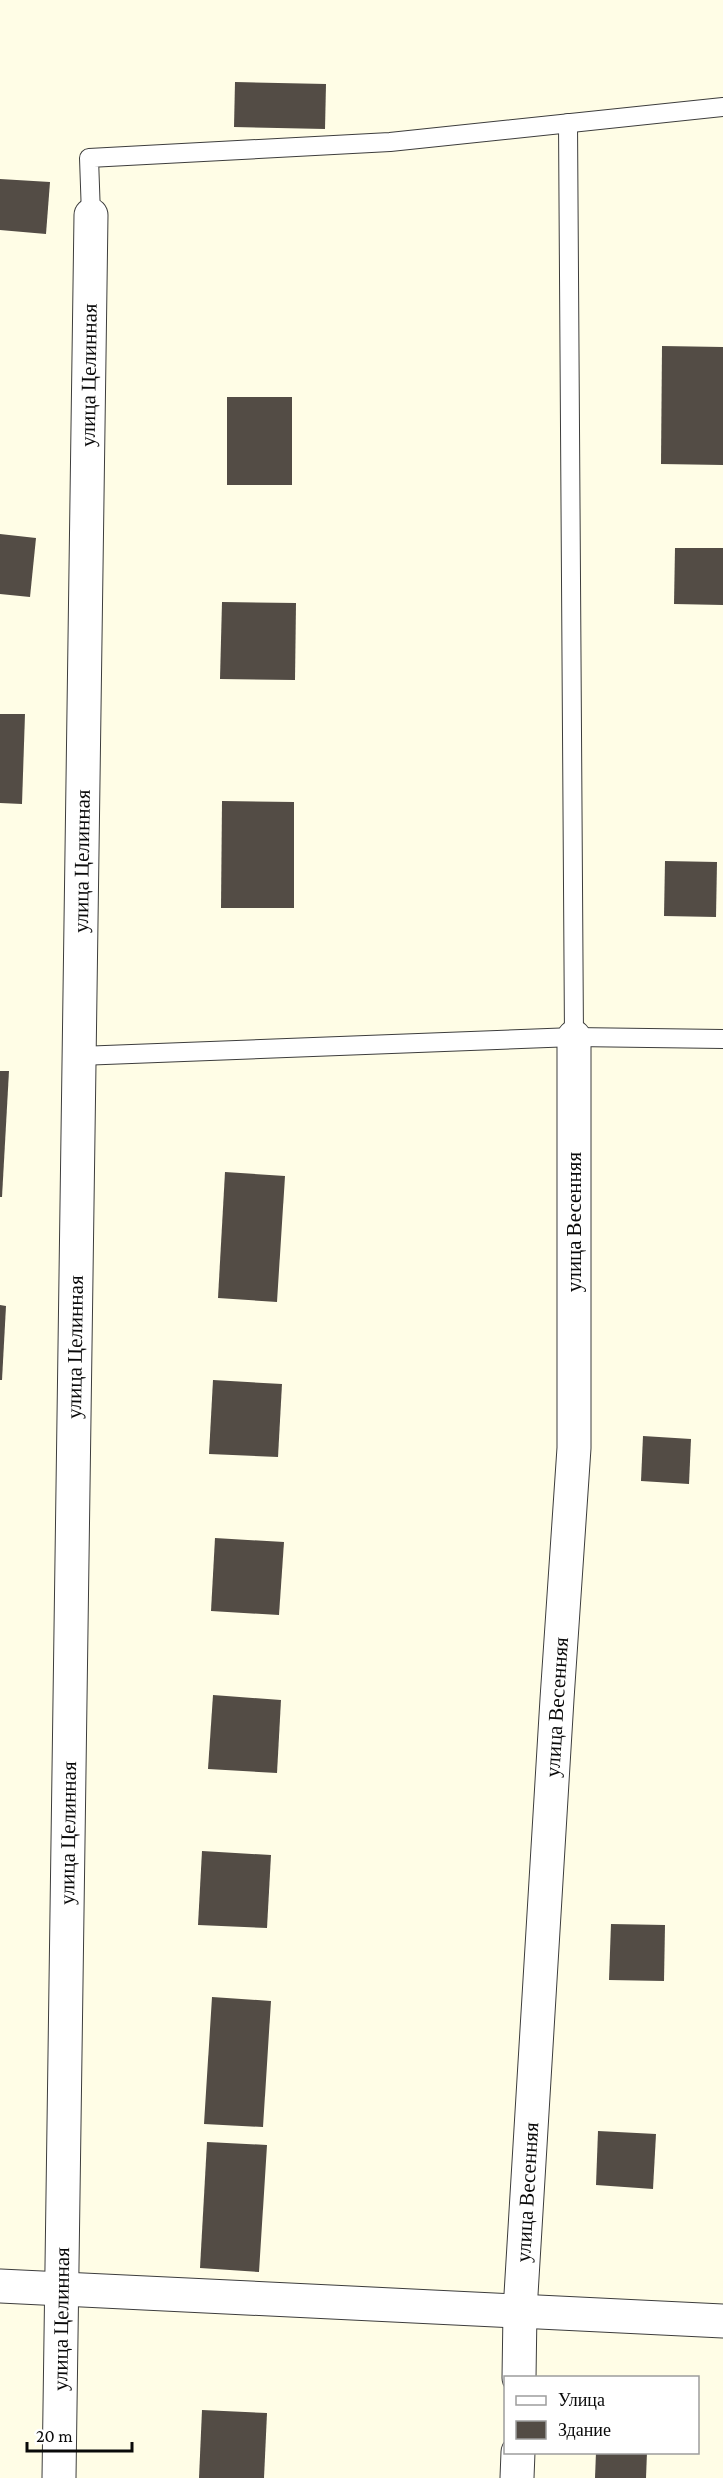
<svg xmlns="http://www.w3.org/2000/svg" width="723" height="2478" viewBox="0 0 723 2478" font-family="'Crimson Pro',serif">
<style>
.building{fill:#534c45}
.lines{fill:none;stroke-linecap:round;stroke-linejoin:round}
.service-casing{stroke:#3d3d3d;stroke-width:20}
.minor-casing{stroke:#3d3d3d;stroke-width:35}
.service{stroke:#fff;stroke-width:18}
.minor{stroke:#fff;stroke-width:33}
.labels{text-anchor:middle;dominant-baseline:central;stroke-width:6;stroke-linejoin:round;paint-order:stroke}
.street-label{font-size:21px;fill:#0a0a0a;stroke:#fff}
</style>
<rect width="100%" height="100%" fill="#fffde6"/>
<g class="building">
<path d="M235,82L326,84L325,129L234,127Z"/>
<path d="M0,179L50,182L46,234L0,230Z"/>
<path d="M662,346L723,347V465L661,464Z"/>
<rect x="227" y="397" width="65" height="88"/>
<path d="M0,534L36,538L30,597L0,594Z"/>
<path d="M675,548H723V605L674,604Z"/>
<path d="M222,602L296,603L295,680L220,679Z"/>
<path d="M0,714H25L22,804L0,803Z"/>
<path d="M222,801L294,802V908H221Z"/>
<path d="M665,861L717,862L716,917L664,916Z"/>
<path d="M0,1071H9L2,1197H0Z"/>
<path d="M225,1172L285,1176L277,1302L218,1298Z"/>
<path d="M0,1305L6,1306L2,1380H0Z"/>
<path d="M213,1380L282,1384L278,1457L209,1454Z"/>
<path d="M643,1436L691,1439L689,1484L641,1481Z"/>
<path d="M215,1538L284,1542L279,1615L211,1611Z"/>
<path d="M213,1695L281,1700L277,1773L208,1769Z"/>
<path d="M202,1851L271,1855L267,1928L198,1925Z"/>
<path d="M611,1924L665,1925L664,1981L609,1980Z"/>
<path d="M212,1997L271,2001L263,2127L204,2124Z"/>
<path d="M598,2131L656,2134L653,2189L596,2185Z"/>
<path d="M207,2142L267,2145L259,2272L200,2268Z"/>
<path d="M202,2410L267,2413L264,2478H199Z"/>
<path d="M596,2452H647L646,2478H595Z"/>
</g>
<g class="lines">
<defs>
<g id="service">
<path d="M568,123L574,1037"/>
<path d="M91,215L89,158L390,142L723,107"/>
<path d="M79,1056L574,1037L723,1039"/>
</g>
<g id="minor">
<path d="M0,2286L723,2321"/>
<path id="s1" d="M519,2378L520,2311L557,1699L574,1448V1037"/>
<path id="s2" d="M59,2478L91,215"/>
<path d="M517,2478L518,2452"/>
</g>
</defs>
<use href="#service" class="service-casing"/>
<use href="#minor" class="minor-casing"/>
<use href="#service" class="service"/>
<use href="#minor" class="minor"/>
</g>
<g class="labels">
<g class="street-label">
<text stroke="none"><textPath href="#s2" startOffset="2103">улица Целинная</textPath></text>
<text stroke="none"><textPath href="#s2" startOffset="1617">улица Целинная</textPath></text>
<text transform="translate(574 1222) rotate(-90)">улица Весенняя</text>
<text stroke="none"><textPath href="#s2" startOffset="1131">улица Целинная</textPath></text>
<text stroke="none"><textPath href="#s1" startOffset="672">улица Весенняя</textPath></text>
<text stroke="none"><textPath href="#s2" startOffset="645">улица Целинная</textPath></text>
<text stroke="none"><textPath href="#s1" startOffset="186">улица Весенняя</textPath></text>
<text stroke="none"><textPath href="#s2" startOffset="159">улица Целинная</textPath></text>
</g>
</g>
<rect x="504" y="2376" width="195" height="78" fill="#ffffff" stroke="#9d9d9d" stroke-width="1.5"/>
<rect x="516" y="2396" width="30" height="9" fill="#ffffff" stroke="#9d9d9d" stroke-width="1.5"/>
<text x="558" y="2406" font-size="18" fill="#0a0a0a">Улица</text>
<rect x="516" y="2421" width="30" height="18" fill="#534c45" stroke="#9d9d9d" stroke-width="1.5"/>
<text x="558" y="2436" font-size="18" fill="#0a0a0a">Здание</text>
<path d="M27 2442v9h105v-9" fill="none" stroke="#0a0a0a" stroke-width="3"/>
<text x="36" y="2442" font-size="18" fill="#0a0a0a" stroke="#ffffff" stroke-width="4.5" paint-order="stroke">20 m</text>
</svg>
